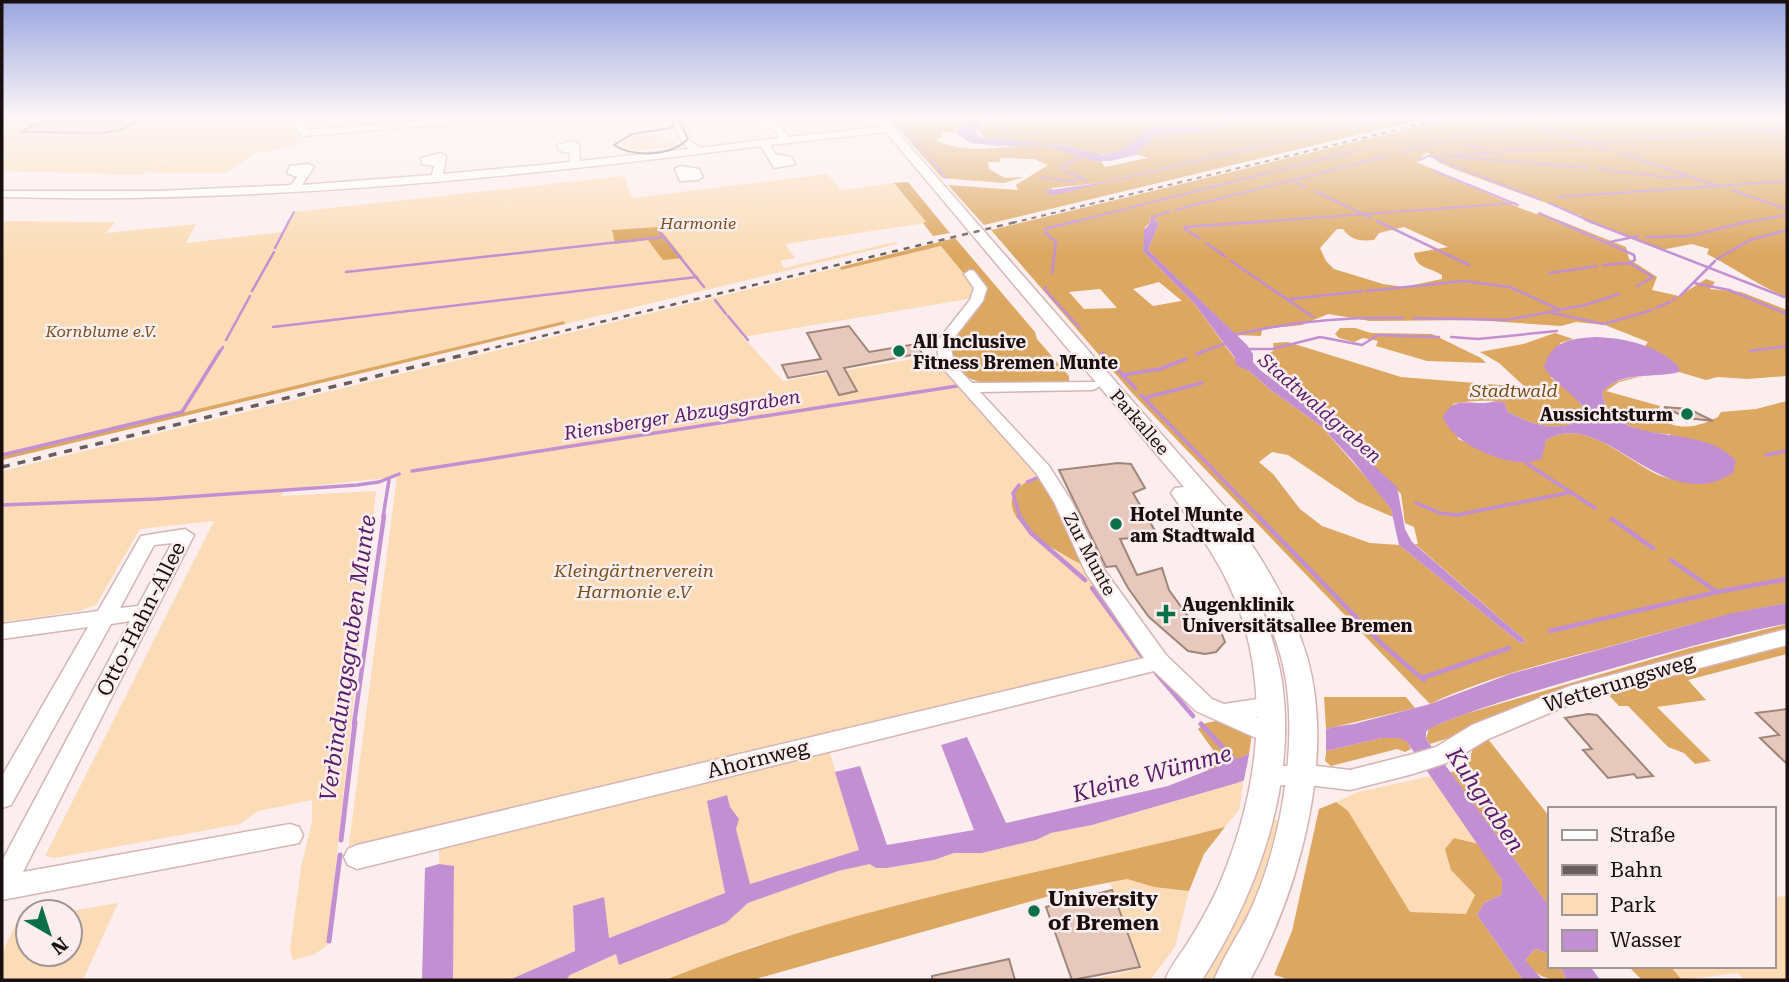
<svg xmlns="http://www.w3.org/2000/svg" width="1789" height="982" viewBox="0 0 1789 982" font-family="'Roboto Serif',serif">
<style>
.green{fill:#fbdcb6}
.forest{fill:#dca760;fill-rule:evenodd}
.water{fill:#c290d2}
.pier{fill:#fceeee}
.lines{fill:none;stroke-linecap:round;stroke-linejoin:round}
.stream-far4{stroke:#c290d2;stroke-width:2}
.stream-far3{stroke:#c290d2;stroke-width:2.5}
.stream-far2{stroke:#c290d2;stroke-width:3.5}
.stream-far1{stroke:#c290d2;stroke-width:4.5}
.stream{stroke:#c290d2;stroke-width:5}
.building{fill:#e6c8bc;stroke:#a08579;stroke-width:2}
.minor-casing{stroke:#d5b4b6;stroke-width:3}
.major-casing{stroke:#d5b4b6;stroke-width:3}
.minor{fill:#fff;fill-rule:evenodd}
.major{fill:#fff;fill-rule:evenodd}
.tram{stroke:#695d5e;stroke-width:2}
.rail-far2{stroke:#695d5e;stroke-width:2;stroke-dasharray:5 5;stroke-linecap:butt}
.rail-far1{stroke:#695d5e;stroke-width:2.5;stroke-dasharray:6 6;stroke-linecap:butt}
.rail{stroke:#695d5e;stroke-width:3.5;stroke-dasharray:8 8;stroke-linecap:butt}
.poi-dot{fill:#097048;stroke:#fceeee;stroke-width:2.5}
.labels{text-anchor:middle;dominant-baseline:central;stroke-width:5;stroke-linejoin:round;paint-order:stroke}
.far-park-label{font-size:16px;font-style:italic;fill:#744f1b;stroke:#fceeee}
.poi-label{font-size:18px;font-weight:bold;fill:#1a0f10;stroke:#fceeee;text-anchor:start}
.park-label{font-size:18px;font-style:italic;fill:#744f1b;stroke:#fceeee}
.street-label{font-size:18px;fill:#1a0f10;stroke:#fceeee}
.water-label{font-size:19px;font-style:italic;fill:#581a69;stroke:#fceeee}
.near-street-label{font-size:21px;fill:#1a0f10;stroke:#fceeee}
.near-poi-label{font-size:21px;font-weight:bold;fill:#1a0f10;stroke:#fceeee;text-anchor:start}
.near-water-label{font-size:23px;font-style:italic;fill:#581a69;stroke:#fceeee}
</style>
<rect width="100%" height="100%" fill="#fceeee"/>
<g class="green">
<path d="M36,118H291V124L302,140C285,154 255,151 234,151L257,152L226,173H147L181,151L141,175L2,171V133Z"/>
<path d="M661,133L664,141L676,143L678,146L635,151L619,144L633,136Z"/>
<path d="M827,174L842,190L894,183L926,223L785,244L795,258L780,261L784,268L894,242L897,244L565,324L563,321L2,456V221L115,222L106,233L196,224L186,243L283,232L293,212L624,176L632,198Z"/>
<path d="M941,246L977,289L974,298L743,337L783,381L936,355L957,383L1042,473L1049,548L1083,565L1095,590L1147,658L829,750L860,850L750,884L609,938L574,906L575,951L509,980H453L454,867L439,864V842L346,867L397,477L286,489L281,496L376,491L327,946L313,955L293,960L290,950L301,867L312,822V800L258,811L240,824L55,858L45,856L214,521L140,529L96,605L79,611L2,622V471L840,267L841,270Z"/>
<path d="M1431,776L1479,844L1454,838L1451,870L1475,895L1466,915L1410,912L1348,812L1336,802L1358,792Z"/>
<path d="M1244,781L1239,810L1225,827L839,922L754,946L665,980H566L570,975L617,954L620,964L726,923L748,903L838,871L870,864L888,868L934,860L954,853H982L1036,840L1051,833L1092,825Z"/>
<path d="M1285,819L1276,857L1228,965L1218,980H1194L1205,965L1269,821Z"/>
<path d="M1127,879L1154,887L1189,891L1175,947L1150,980H1090L1142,968L1110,883Z"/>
<path d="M1787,895V980H1744L1738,973L1682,980L1670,966H1773V898Z"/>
<path d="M118,903L83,980H2V953L18,920L28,918V954H70V912H65Z"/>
</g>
<g class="forest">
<path d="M889,118H975L957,133L942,132L941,138L936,140C974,158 1010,142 1049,146C1067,148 1083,159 1101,161L1105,167L1148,158L1136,154L1154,136L1222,128L1239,118H1377L1099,183L1052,188L1050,195L1387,118H1428L984,225L948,185L1018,190L1016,185L1048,165L1034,159L1001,158L999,162H988L989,169L1005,178L1024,177L1004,183L942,178Z"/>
<path d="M995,118H1219C1206,139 1178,121 1159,126C1142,130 1134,147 1118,152C1096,159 1077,147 1055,144C1032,142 1007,144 985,138L978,130Z"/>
<path d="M1453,118H1787V297C1758,286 1735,268 1707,254L1709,249L1692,244L1661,250L1585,221L1582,216L1456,170L1440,163L1427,152L1417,162L1520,208L1536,214L1541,213L1626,247L1629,259L1657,277L1652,290L1679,296L1706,279L1715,282L1710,289L1741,292L1787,310V376L1747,379L1718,377L1706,380L1679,372V367L1663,355L1645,346L1648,342L1605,325L1576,322L1561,326L1475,320L1370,321L1328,314L1302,325L1262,329L1261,336L1236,335L1148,250L1159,223L1151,216L1150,223L1145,227L1143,251L1194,303L1235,359L1272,391L1321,426L1377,490L1391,509L1393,517L1358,502L1288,455L1272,452L1259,462L1273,474L1300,509L1322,526L1370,543L1399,545L1520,643L1526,641L1415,544H1418L1414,527L1405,523L1401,494L1316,412L1268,375L1264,357L1274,350L1273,343L1288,342L1401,377L1525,387L1499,363L1480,352L1523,344L1555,333L1573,339L1560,343L1551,378L1574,395L1588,415C1566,435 1529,425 1507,411L1505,403C1495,399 1465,401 1453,404L1458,439L1501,458L1542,452L1546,440C1584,417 1625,459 1656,474C1671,481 1689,482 1705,484L1670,434C1641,433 1608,424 1602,393C1612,379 1627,379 1643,376L1619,382L1606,391L1660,406L1657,418C1680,431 1696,428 1718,417L1721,412L1756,409L1787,401V603C1725,615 1665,631 1604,648C1546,663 1485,678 1430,704L1132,393L991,230ZM1404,227L1448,247L1414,253C1416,269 1430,267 1442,275V279L1404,287L1383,284L1334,269L1326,261L1320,248L1337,229H1343C1352,241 1360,241 1374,240L1379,233ZM1159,282L1182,301H1181L1153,306L1133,289ZM1100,289L1117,308L1084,309L1069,292Z"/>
<path d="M908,182L949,232L950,233L933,236L923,223L926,222L894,183Z"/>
<path d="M658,227L683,258L663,260L648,240L615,244L612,230Z"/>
<path d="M955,238L1035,332L1037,339L1069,376V381L985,384L966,377L949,359L948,347L951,340L980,303L973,273L964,274L941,246L841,270L840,267Z"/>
<path d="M564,321L565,324L2,460V456Z"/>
<path d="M1340,328H1355L1371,333L1432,334L1481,358L1486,363L1427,361L1376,346L1378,341L1363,338L1354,342L1339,338L1335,334Z"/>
<path d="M1039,476L1068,530L1083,565C1052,550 969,504 1039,476Z"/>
<path d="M1787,624V654L1688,680L1706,700L1657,707L1711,761L1695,764L1684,753L1668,747L1628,706H1619L1603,689L1430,744L1426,739L1429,728L1465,714L1690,648Z"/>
<path d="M1324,697H1406L1415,708L1326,729Z"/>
<path d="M1227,719L1252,733L1249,754L1209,771L1205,760L1213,750L1198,729L1206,723Z"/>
<path d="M1382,738H1399L1407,741L1411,749L1405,752L1397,749L1331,766L1325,761L1326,751Z"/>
<path d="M1488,739L1549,816V906L1450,772L1460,771L1471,760C1470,747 1477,744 1488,739Z"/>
<path d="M1336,802L1348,811L1410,912L1466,914L1475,895L1451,870L1445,849L1454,838L1479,844L1502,880V894L1484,903L1477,915L1523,980H1292L1274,975L1292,931L1319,809Z"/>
<path d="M1225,827L1204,854L1189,891L1154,887L1127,879L1071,890L752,980H665C844,907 1038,875 1225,827Z"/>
<path d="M1535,949L1549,953V966H1560L1567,980C1547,980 1536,977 1525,960Z"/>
<path d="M1628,966H1670L1682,980H1642Z"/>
</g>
<g class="water">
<path d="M975,118H989L976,130L978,136L985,138L1061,145L1103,155L1123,150L1150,127L1171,125L1205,128L1215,124L1219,118H1239L1216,130L1154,136L1135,155L1111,161H1094L1048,146H998L971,143L957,134L959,128Z"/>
<path d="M1377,118H1387L1058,194L1050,195L1043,191L1099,183Z"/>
<path d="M1151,216L1159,223L1148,250L1247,345L1253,354V362L1260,370L1316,412L1397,487L1405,529L1412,542L1526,641L1520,643L1399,545L1391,509L1353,461L1321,426L1272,391L1249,371L1236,365L1235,358L1194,303L1143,251L1144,230L1150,223Z"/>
<path d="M1596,337C1625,338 1658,345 1679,367V372C1654,379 1619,370 1602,393C1614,452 1700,419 1736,461L1733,473C1662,519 1605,405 1546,440L1542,458C1518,473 1451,445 1443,417C1452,398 1465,403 1483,403C1492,403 1495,399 1505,403L1507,411C1529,425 1566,435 1587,415C1578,393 1555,387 1544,367C1551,341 1572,338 1596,337Z"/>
<path d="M1787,603V624C1751,627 1437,715 1426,732V739L1549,906V953L1535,949L1525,960L1541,978L1549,980H1523L1477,915L1484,903L1502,894V880L1407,742L1399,738H1382L1326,751L1237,783L1092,825L1051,833L1036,840L982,853H954L934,860L887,868H876L870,864L838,871L748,903L726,923L619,965L616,954L570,975L566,980H509L575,951L573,906L604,897L609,938L725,893L707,801L727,795L730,807L739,819L736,829L750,884L859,850L835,772L860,766L887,845L974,830L941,745L967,737L1006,823L1168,786L1249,754L1333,727L1354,724L1430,704L1510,674L1732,613Z"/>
<path d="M439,864L454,866L453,980H422L425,868Z"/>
<path d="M1560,966H1590L1600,980H1567Z"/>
</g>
<path class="pier" d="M1326,726V755L1243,785L1250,750Z"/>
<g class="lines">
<g class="stream-far4">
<path d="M894,118L898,122"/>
<path d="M1177,118H1209"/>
<path d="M1724,118L1787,135"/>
<path d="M999,121L1004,133L1012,139"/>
<path d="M1110,122L1118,120L1117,118"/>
<path d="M1522,122L1536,118"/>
<path d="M900,125L946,178"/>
<path d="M1536,126L1613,151"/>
<path d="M1768,129L1787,128"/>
<path d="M1739,132L1761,130"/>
<path d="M1640,139L1732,132"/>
<path d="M1465,144L1486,151"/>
<path d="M1399,153L1519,122"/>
<path d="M1620,153L1718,186"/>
<path d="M1432,157L1541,200"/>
<path d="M1457,157L1588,168"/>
<path d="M1420,160L1428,156L1443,157L1630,140"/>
<path d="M1060,167L1084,155"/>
<path d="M1062,169L1088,181"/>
<path d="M1598,169L1673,178L1686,176"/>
<path d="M1433,170L1518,205"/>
<path d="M1041,177L1070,181L1081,178"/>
<path d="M1294,181L1306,187"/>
<path d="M1732,190L1787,209"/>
<path d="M1315,191L1371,218"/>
<path d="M1558,197L1787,181"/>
<path d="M1549,203L1583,218"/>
<path d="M1175,210L1387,156"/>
<path d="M1539,213L1561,223"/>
<path d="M1152,217L1170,211"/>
<path d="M1584,219L1593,223"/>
<path d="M1377,221L1380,223"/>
<path d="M288,223L294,212"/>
<path d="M1070,223L1358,150"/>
<path d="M1244,223L1515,203"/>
<path d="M1741,223L1787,215"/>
</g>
<g class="stream-far3">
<path d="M1377,221L1469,265"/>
<path d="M1557,221L1634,255L1635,260L1629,263L1653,277L1637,286"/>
<path d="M1589,221L1784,297"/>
<path d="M1184,227L1269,221"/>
<path d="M1045,229L1077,221"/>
<path d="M1185,229L1200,239"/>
<path d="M659,231L704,287"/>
<path d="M1045,232L1056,242L1052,273"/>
<path d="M1646,237L1690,236L1750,221"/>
<path d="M1610,242L1638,236"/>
<path d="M1206,243L1226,257"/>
<path d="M275,248L289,221"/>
<path d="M1717,259L1750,240L1787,230"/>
<path d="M1231,261L1313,317"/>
<path d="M1603,265L1629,263"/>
<path d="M346,272L664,237"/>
<path d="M1550,273L1597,266"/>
<path d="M1694,283L1729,290L1787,314"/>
<path d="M1046,287L1045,290L1080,328"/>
<path d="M252,291L274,252"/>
<path d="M1367,291L1464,281L1510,287L1558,309"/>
<path d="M1680,296L1715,261"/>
<path d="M1290,299L1363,291"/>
<path d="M715,300L726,314"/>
<path d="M1673,300L1676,298"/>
<path d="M1656,308L1670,302"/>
<path d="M1552,313L1604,324L1652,310"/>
<path d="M728,316L748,340"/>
<path d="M1414,318L1507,320L1585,305L1619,294"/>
<path d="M273,327L697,277"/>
<path d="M1231,336C1288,321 1344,317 1403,318"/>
<path d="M1451,337L1478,339L1557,331"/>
<path d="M226,340L250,296"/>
<path d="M1247,349H1272L1320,337L1362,345L1378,335L1439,337"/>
<path d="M1750,351L1787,346"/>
<path d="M219,353L223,347"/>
<path d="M1199,353L1224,344"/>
</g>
<g class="stream-far2">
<path d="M1102,353L1136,389"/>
<path d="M1197,354L1204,351"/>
<path d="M1122,375L1160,369L1186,359"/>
<path d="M1141,395L1259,517"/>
<path d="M1147,401L1148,397L1202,383"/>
<path d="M2,455L182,412L220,351"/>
<path d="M1766,455L1787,451"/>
<path d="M1526,463L1595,508"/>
<path d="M412,471L957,386"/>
<path d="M1027,482L1039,477"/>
<path d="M1019,485L1013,493L1020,517"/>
<path d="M1416,503L1440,513L1457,515L1572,492"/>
<path d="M2,505L156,499L357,485L379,482L399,474"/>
<path d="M383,517L389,480"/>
</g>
<g class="stream-far1">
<path d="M1019,516L1031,533L1085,580"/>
<path d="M1258,516L1383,645L1424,680"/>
<path d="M1612,519L1653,548"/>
<path d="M1671,560L1717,592"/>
<path d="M1092,588L1144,659"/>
<path d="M1550,631L1717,592L1787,579"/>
<path d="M1156,673L1193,716"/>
<path d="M1422,678L1509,648"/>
<path d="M354,724L384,516"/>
</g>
<g class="stream">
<path d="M1201,724L1237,763"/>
<path d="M341,840L355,722"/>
<path d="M329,941L340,855"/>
</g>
</g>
<g class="building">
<path d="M50,118H89L142,119L121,130L104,133L19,132Z"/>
<path d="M849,326L869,352L916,344L922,353L844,368L857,391L839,395L827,371L788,378L782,365L821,359L807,333Z"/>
<path d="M1664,407L1689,409L1713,421L1687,418Z"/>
<path d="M1118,463L1131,464L1145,488L1133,493L1158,536L1120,539L1137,575L1162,568L1169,590L1190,619L1209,622L1221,632L1225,642L1216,652L1205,654L1188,651L1149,617L1128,588L1116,566L1106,567L1059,470Z"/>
<path d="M1787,709V764L1760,738L1779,735L1756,713Z"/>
<path d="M1588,714L1597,715L1653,776L1637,778L1634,774L1608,778L1583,750L1592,749L1565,718Z"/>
<path d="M1112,890L1140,967L1072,980L1046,907Z"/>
<path d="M1009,959L1015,980H932V976Z"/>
</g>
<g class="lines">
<defs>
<g id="minor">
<path d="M295,118H304L308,130L453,118H489L484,121L304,136L299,133Z"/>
<path d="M672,118H680L692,142L700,148L779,138L774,129L760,127L756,121L776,118L788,137L888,126L893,129L888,132L770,145L775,154L791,157L795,164L774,168L761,146C510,178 255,204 2,197V191H159L291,185L297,177L287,173L290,166L309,164L314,167L302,185L432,175L434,166L422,164L421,158L441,153L446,156L443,174L552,164L570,162V153L560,151L557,145L574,141L579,144L580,161L689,149L683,143Z"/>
<path d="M680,166L699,169L703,177L698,180L680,181L675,169Z"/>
<path d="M970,270L974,271L987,288L983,301L950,343L954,364L972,383L1097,382L1100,385L1097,388L1092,390L980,392L1049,466L1072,502L1105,571L1166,655L1212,699L1224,704L1271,697L1279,700L1282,706L1279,712L1255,717L1281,728L1284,735L1281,742L1273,744L1265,742L1196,711L1154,671L357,869L348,865L344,857L348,849L357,845L1144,658L1086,573L1054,502L1036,473L940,365L936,343L970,300L974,288L964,274Z"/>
<path d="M185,529L194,535L23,872L290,824L299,827L303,835L299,843L2,900V861L130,621L111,624L11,805L2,808V776L88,627L2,639V624L98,611L141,536ZM172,543L138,606L120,608L154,545Z"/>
<path d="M1787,629V645L1583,699L1488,739L1452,761L1413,774L1350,790L1300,784L1270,786L1262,783L1258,776L1262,769L1300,764L1350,770L1413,754L1436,747L1472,725L1570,686Z"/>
</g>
<path id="major" d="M874,118H885L1226,508C1259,553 1291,603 1307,657C1336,758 1299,891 1250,980H1214C1225,952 1244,928 1255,900C1283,833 1299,735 1283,665C1277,639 1266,614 1255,590C1266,620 1277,650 1282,682C1297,785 1257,894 1202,980H1165C1170,967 1179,956 1187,944C1199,925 1211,904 1220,883C1260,788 1274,680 1228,583C1213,551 1191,523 1171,493L1175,488L1184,487Z"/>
</defs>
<use href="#minor" class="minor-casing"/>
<use href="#major" class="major-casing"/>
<use href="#minor" class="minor"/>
<use href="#major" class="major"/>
<path class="tram" d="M676,121L671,128L632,134L614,145C634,158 671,156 688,139L678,118"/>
<path class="rail-far2" d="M1012,223L1445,118"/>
<path class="rail-far1" d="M472,353L1020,221"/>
<path class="rail" d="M2,467L480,351"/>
</g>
<linearGradient id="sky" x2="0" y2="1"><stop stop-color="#99a6df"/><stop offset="0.46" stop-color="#fef7f7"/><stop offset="1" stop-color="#fef7f7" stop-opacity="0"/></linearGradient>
<rect width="1789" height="255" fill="url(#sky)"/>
<g class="poi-dot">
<circle cx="899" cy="351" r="7"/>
<circle cx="1687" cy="414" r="7"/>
<circle cx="1116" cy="524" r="7"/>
<path d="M1162.5 603.5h7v7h7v7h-7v7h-7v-7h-7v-7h7z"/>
<circle cx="1034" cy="911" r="7"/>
</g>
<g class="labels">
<g class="far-park-label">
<text x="698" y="223">Harmonie</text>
<text x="101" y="331">Kornblume e.V.</text>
</g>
<g class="poi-label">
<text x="913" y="341">All Inclusive<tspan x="913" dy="21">Fitness Bremen Munte</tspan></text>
<text x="1673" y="414" text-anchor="end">Aussichtsturm</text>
<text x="1130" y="514">Hotel Munte<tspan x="1130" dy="21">am Stadtwald</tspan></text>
<text x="1182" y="604">Augenklinik<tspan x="1182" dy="21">Universitätsallee Bremen</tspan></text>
</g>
<g class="park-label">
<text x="1514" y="390">Stadtwald</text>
<text x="634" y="570">Kleingärtnerverein<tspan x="634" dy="21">Harmonie e.V</tspan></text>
</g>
<g class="street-label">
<text transform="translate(1140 422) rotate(49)">Parkallee</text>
<text transform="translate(1090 554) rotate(62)">Zur Munte</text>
</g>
<g class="water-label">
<text transform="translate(1320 408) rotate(41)">Stadtwaldgraben</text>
<text transform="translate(682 415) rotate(-9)">Riensberger Abzugsgraben</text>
</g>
<g class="near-street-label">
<text transform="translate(141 619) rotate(-63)">Otto-Hahn-Allee</text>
<text transform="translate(1619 683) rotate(-17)">Wetterungsweg</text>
<text transform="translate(758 759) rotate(-14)">Ahornweg</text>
</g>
<g class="near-poi-label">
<text x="1048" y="899">University<tspan x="1048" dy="24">of Bremen</tspan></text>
</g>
<g class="near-water-label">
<text transform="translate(348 658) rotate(-82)">Verbindungsgraben Munte</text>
<text transform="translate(1152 774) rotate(-15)">Kleine Wümme</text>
<text transform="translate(1485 800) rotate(56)">Kuhgraben</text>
</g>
</g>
<rect width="1789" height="982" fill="none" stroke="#1a0f10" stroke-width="7"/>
<rect x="1548" y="807" width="228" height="161" fill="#fceeee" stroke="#a29595" stroke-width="2"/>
<rect x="1562" y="830" width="35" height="10" fill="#ffffff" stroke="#a29595" stroke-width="2"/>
<text x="1610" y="842" font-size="21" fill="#1a0f10">Straße</text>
<rect x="1562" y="865" width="35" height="10" fill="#695d5e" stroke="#a29595" stroke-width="2"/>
<text x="1610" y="877" font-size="21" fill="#1a0f10">Bahn</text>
<rect x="1562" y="894" width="35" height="21" fill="#fbdcb6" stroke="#a29595" stroke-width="2"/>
<text x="1610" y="912" font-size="21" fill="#1a0f10">Park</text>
<rect x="1562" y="930" width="35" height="21" fill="#c290d2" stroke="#a29595" stroke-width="2"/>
<text x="1610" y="947" font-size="21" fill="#1a0f10">Wasser</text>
<g transform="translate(49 933) rotate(141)"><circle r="33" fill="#fceeee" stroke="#a29595" stroke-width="2"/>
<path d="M0-5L12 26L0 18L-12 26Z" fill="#097048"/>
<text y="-10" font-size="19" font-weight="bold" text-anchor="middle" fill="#1a0f10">N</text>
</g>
</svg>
